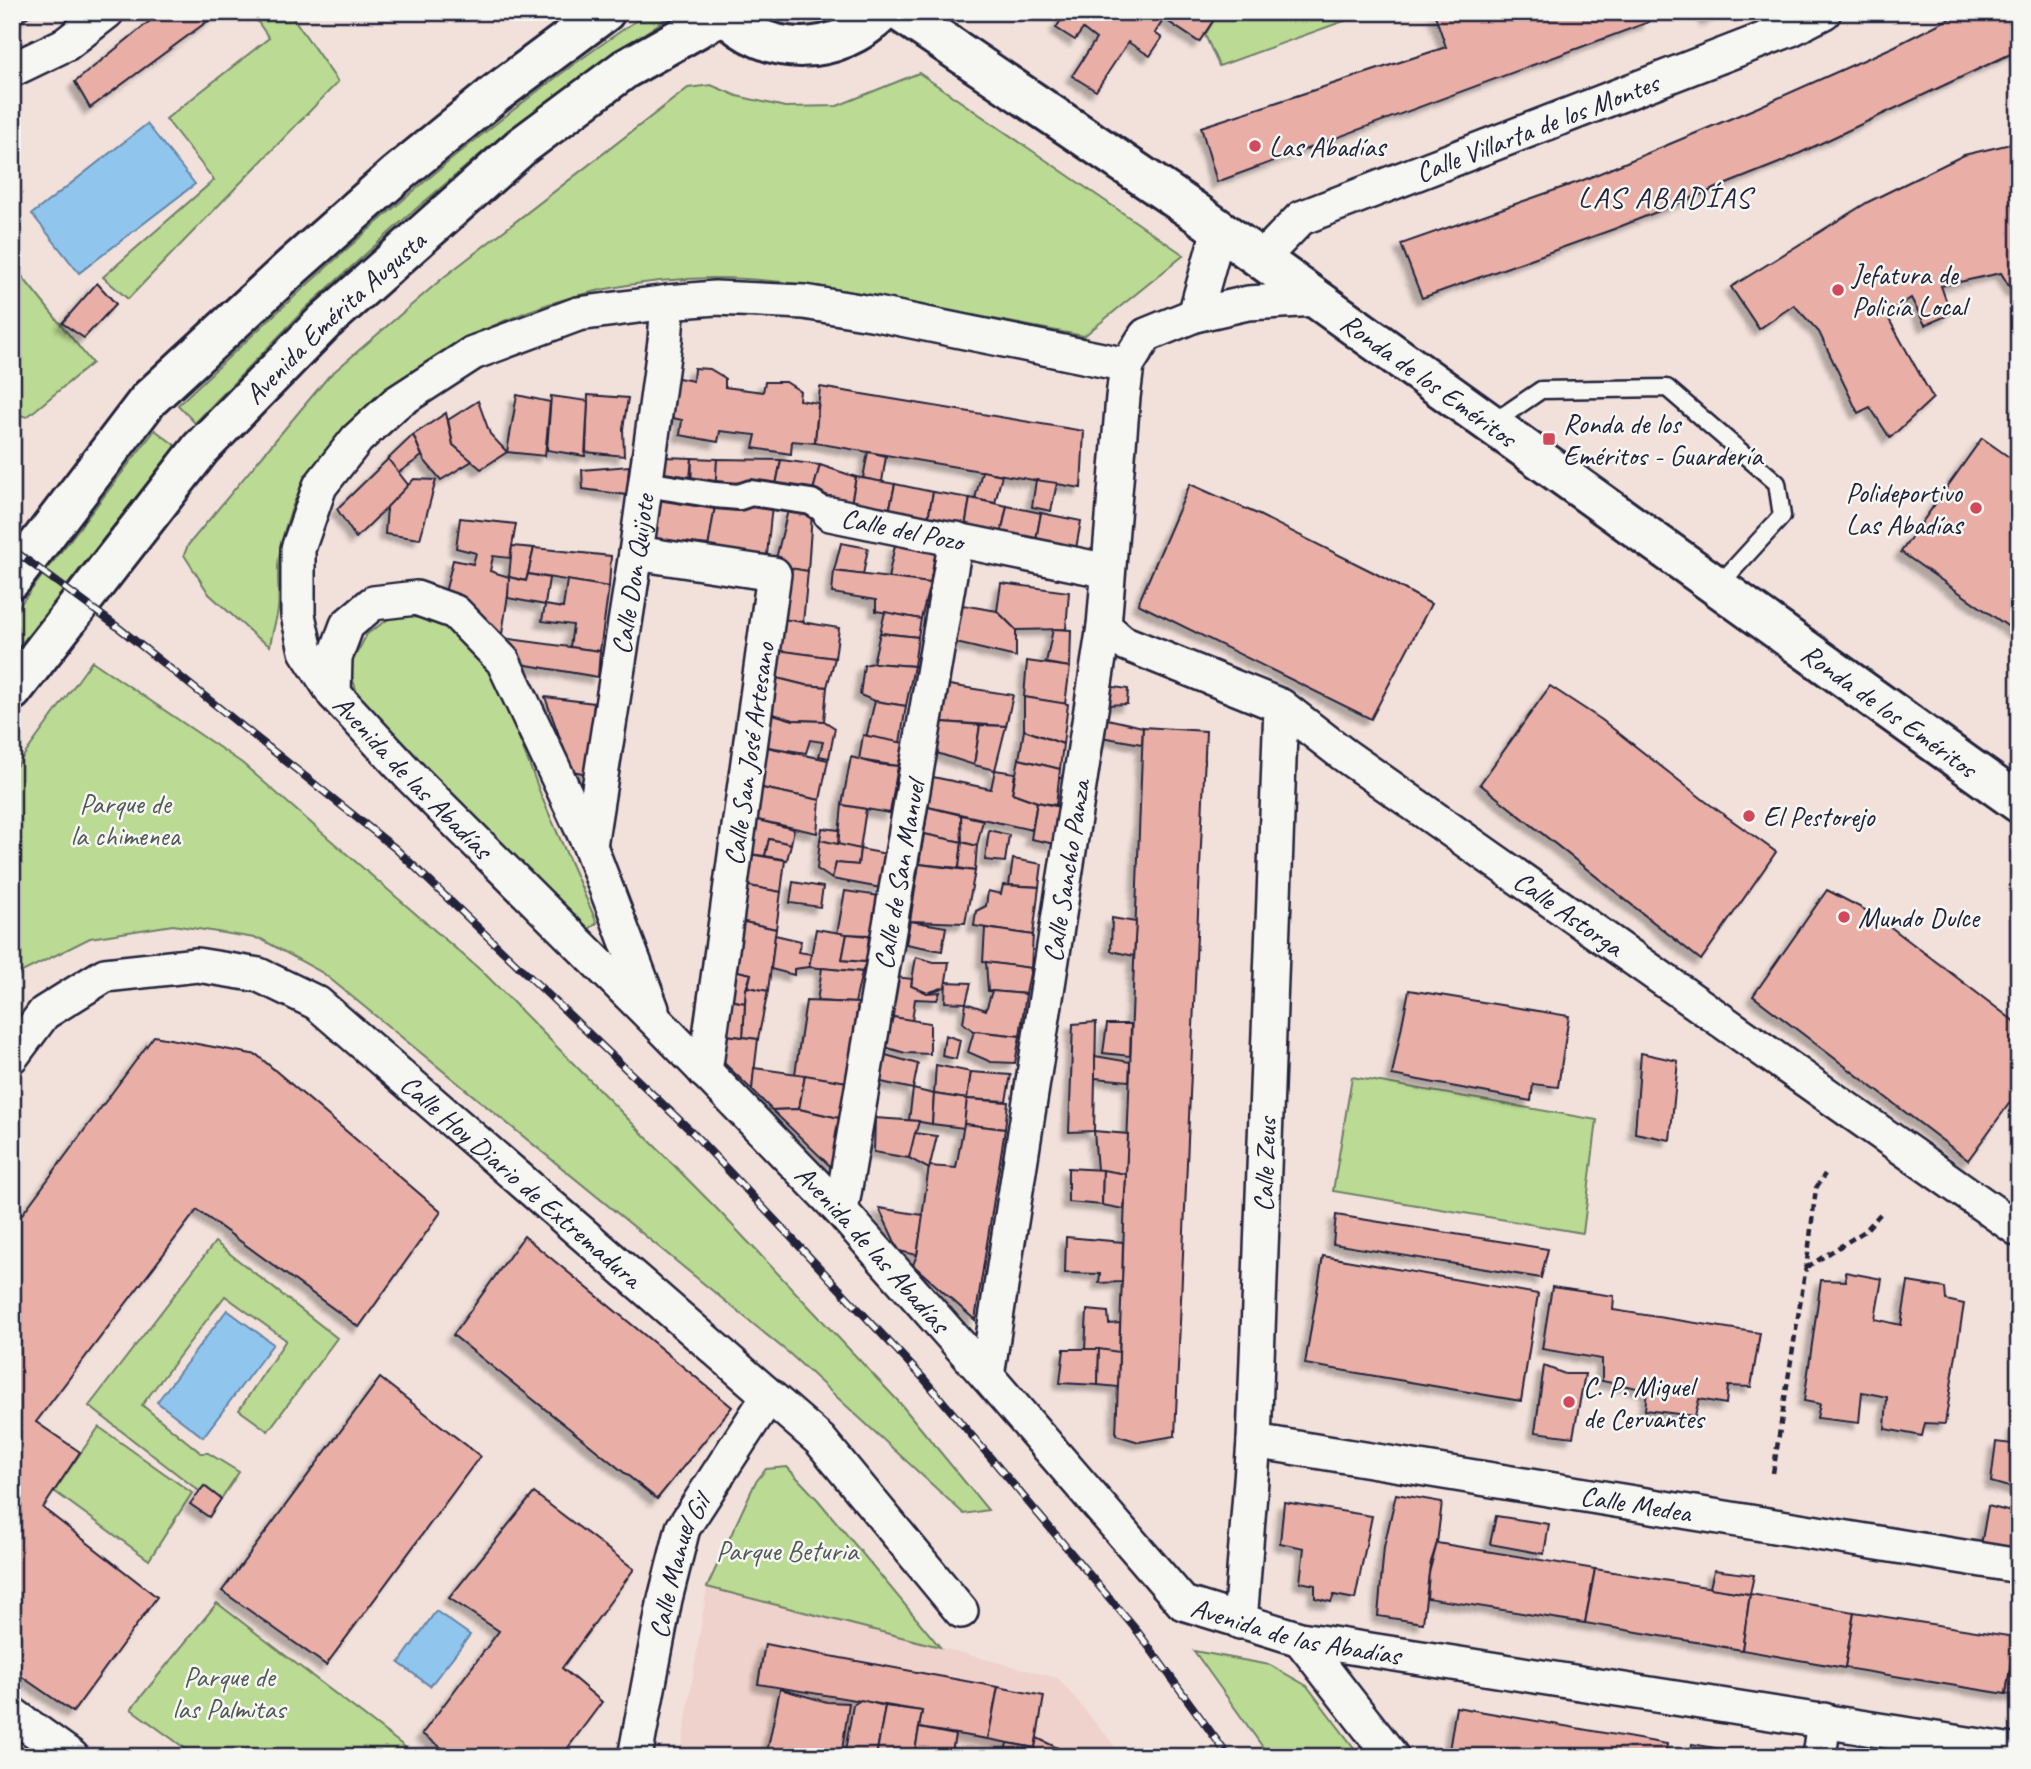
<svg xmlns="http://www.w3.org/2000/svg" width="2031" height="1769" viewBox="0 0 2031 1769" font-family="Caveat,sans-serif">
<style>
.built{fill:#efd2cb}
.green{fill:#bbda93;stroke:#6e7e67;stroke-width:2}
.water{fill:#90c6ee;stroke:#6484a6;stroke-width:2}
.building{fill:#e9afa6;stroke:#22223b;stroke-width:2;filter:url(#shadow)}
.lines{fill:none;stroke-linecap:round;stroke-linejoin:round}
.service-casing{stroke:#22223b;stroke-width:21}
.pedestrian-casing{stroke:#22223b;stroke-width:30}
.minor-casing{stroke:#22223b;stroke-width:38}
.primary-casing{stroke:#22223b;stroke-width:44}
.path{stroke:#22223b;stroke-width:4.5;stroke-dasharray:7 5;stroke-linecap:butt}
.service{stroke:#f6f6f2;stroke-width:16}
.pedestrian{stroke:#f6f6f2;stroke-width:24}
.minor{stroke:#f6f6f2;stroke-width:33}
.primary{stroke:#f6f6f2;stroke-width:38}
.rail-casing{stroke:#22223b;stroke-width:8}
.rail{stroke:#f6f6f2;stroke-width:5;stroke-dasharray:16;stroke-linecap:butt}
.poi-dot{fill:#d1495b;stroke:#f6f6f2;stroke-width:2.5}
.labels{text-anchor:middle;dominant-baseline:central;stroke-width:5;stroke-linejoin:round;paint-order:stroke}
.street-label{font-size:28px;fill:#22223b;stroke:#f6f6f2}
.poi-label{font-size:28px;fill:#22223b;stroke:#f6f6f2;text-anchor:start}
.park-label{font-size:28px;fill:#505955;stroke:#f6f6f2}
.neighbourhood-label{font-size:30px;letter-spacing:2px;fill:#22223b;stroke:#f6f6f2}
</style>
<defs>
<filter id="shadow"><feDropShadow dx="-6" dy="6" stdDeviation="2" flood-color="#0004"/></filter>
</defs>
<rect width="100%" height="100%" fill="#f2e1db"/>
<filter id="ink" filterUnits="userSpaceOnUse"><feTurbulence type="fractalNoise" baseFrequency=".0143" numOctaves="2"/><feDisplacementMap in="SourceGraphic" scale="14" xChannelSelector="R" yChannelSelector="G"/><feConvolveMatrix kernelMatrix="1 2 1 2 8 2 1 2 1" color-interpolation-filters="sRGB"/></filter>
<g filter="url(#ink)">
<path class="built" d="M707,1587L1058,1678L1124,1757H680Z"/>
<g class="green">
<path d="M251,12H289L338,82L128,299L103,277L214,180L166,119L269,38Z"/>
<path d="M649,12H676L598,65L511,128L410,214L307,307L195,423L178,405C328,263 477,126 649,12Z"/>
<path d="M1207,12H1369L1219,66L1205,35L1215,18Z"/>
<path d="M919,73L1184,255L1084,336C1030,326 976,316 923,305C855,292 784,278 714,278C600,279 494,312 403,380C373,403 314,458 299,491C290,511 282,535 279,557C276,574 280,592 278,610C276,621 272,633 270,646L255,636L209,594L184,555L188,545L328,377L444,277L688,88L711,85L737,96L785,107L837,106Z"/>
<path d="M12,264L92,363L27,417L12,413Z"/>
<path d="M155,430L176,446L12,656V615Z"/>
<path d="M403,609L453,624L494,673L543,800L597,923L589,929L361,705L349,668L367,634Z"/>
<path d="M92,661L242,763L485,974L717,1209L899,1402L988,1510L964,1514L790,1354L323,973L261,939L173,925L90,938L20,973L12,984V772Z"/>
<path d="M1352,1077L1597,1120L1583,1233L1333,1191Z"/>
<path d="M215,1242L337,1338L268,1431L239,1410L286,1340L225,1296L142,1405L201,1453H208L239,1472L221,1499L205,1486L199,1491L89,1406Z"/>
<path d="M99,1427L192,1493L149,1560L54,1491Z"/>
<path d="M787,1467L818,1500L940,1647L707,1587L755,1483L766,1469Z"/>
<path d="M217,1603L418,1757H197L131,1709Z"/>
<path d="M1194,1651L1270,1665L1307,1686L1361,1757H1270Z"/>
</g>
<g class="water">
<path d="M147,124L195,184L79,273L32,214Z"/>
<path d="M227,1310L273,1344L203,1437L157,1402Z"/>
<path d="M436,1611L470,1635L430,1686L399,1663Z"/>
</g>
<g class="building">
<path d="M12,12H34L12,28Z"/>
<path d="M161,12H220L90,108L75,82Z"/>
<path d="M1066,12H1207L1215,18L1199,42L1164,19L1155,33L1162,38L1150,56L1128,42L1096,91L1072,76L1096,39L1083,29L1075,40L1056,28Z"/>
<path d="M1444,12H1516L1517,16L1527,12H1646L1649,22L1217,182L1201,127L1446,47L1435,15Z"/>
<path d="M1702,12H1722L1707,20Z"/>
<path d="M1962,12H2019V50L1779,163L1614,229L1422,298L1401,244L1581,181L1756,108L1893,47Z"/>
<path d="M2019,142V289L2012,291L2001,273L1941,286L1951,314L1925,325L1911,298L1886,314L1933,398L1890,438L1870,407L1858,413L1819,332L1794,305L1759,329L1731,287L1868,202L1964,155Z"/>
<path d="M97,283L116,304L84,338L62,323Z"/>
<path d="M694,368L710,369L725,378V387L763,392L765,382H786L800,391L799,400L818,403L815,443L792,441L791,454L753,448L756,435L720,431L718,442L680,435L682,420L664,416L669,376L693,381Z"/>
<path d="M820,387L1084,431L1081,488L815,443Z"/>
<path d="M517,395L550,402L545,456L507,452Z"/>
<path d="M588,395L628,398L623,429L624,456L586,452Z"/>
<path d="M551,396L588,401L585,456L547,450Z"/>
<path d="M478,401L490,434L507,452L481,469L453,445L448,420Z"/>
<path d="M446,413L453,445L472,461L441,480L424,460L413,435Z"/>
<path d="M413,435L422,456L398,473L388,459Z"/>
<path d="M1982,438L2019,464V634L1901,552Z"/>
<path d="M868,452L886,456L882,482L863,478Z"/>
<path d="M664,457L692,458L689,488L658,486Z"/>
<path d="M692,458L717,459L716,493L691,491Z"/>
<path d="M388,459L409,486L356,538L337,509Z"/>
<path d="M717,459L781,460L776,485L741,482L738,493L715,495Z"/>
<path d="M781,460L820,465L811,498L776,485Z"/>
<path d="M820,465L856,477L850,510L811,498Z"/>
<path d="M629,466L627,495L583,489L582,470Z"/>
<path d="M982,471L1002,475L995,503L975,499Z"/>
<path d="M856,477L895,484L889,512L851,504Z"/>
<path d="M414,479L436,480L420,539L385,534L387,507Z"/>
<path d="M1036,480L1057,483L1051,511L1032,507Z"/>
<path d="M895,484L933,492L928,519L889,512Z"/>
<path d="M1190,484L1255,513L1373,572L1431,604L1371,719L1138,604Z"/>
<path d="M659,492L716,500L709,545L655,539Z"/>
<path d="M933,492L970,498L965,527L928,519Z"/>
<path d="M970,498L1007,506L1001,534L965,527Z"/>
<path d="M716,500L772,505L767,555L708,548Z"/>
<path d="M1007,506L1041,513L1035,545L1001,534Z"/>
<path d="M788,510L812,513L808,571L778,567L776,559Z"/>
<path d="M1041,513L1081,521L1075,554L1035,545Z"/>
<path d="M460,518L516,524L510,558L493,556L490,571L509,577L510,582L500,647L444,597L453,560L473,564L476,553L456,548Z"/>
<path d="M841,543L868,548L863,575L834,571Z"/>
<path d="M895,545L936,551L930,583L888,578Z"/>
<path d="M512,546L534,548L526,581L509,577Z"/>
<path d="M534,548L611,556L609,587L528,574Z"/>
<path d="M784,567L808,571L803,623L779,619Z"/>
<path d="M834,571L930,583L921,619L876,611V600L832,593Z"/>
<path d="M528,574L549,578L545,605L508,598L509,577L526,581Z"/>
<path d="M567,580L609,587L600,651L570,647L573,625L542,621L545,605L563,608Z"/>
<path d="M1001,583L1069,592L1066,629L1016,630L997,611Z"/>
<path d="M962,605L997,611L1016,630V657L956,643Z"/>
<path d="M885,612L921,619L918,637L880,633Z"/>
<path d="M777,618L839,628L835,658L773,650Z"/>
<path d="M1053,629L1071,630L1070,667L1046,663Z"/>
<path d="M880,633L918,637L914,666L873,663Z"/>
<path d="M502,638L600,651L598,677L521,664Z"/>
<path d="M777,650L835,658L827,687L805,685L773,677Z"/>
<path d="M1027,661L1070,667L1065,704L1024,697Z"/>
<path d="M873,663L914,666L906,706L875,701L860,695L864,665Z"/>
<path d="M773,677L805,685L827,687L824,721L793,720L766,712Z"/>
<path d="M949,685L1013,695L1006,726L942,722Z"/>
<path d="M1107,686L1128,689L1127,704L1105,705Z"/>
<path d="M1550,686L1602,720L1705,801L1776,852L1701,960L1480,784Z"/>
<path d="M545,697L594,703L588,774L572,771Z"/>
<path d="M1024,697L1068,704L1063,744L1024,730Z"/>
<path d="M875,701L906,706L900,743L866,738Z"/>
<path d="M766,712L793,720L824,721L835,728L829,758L819,756L823,742L810,740L806,753L762,746Z"/>
<path d="M1103,718L1143,727L1142,744L1101,737Z"/>
<path d="M942,722L980,725L974,765L937,753Z"/>
<path d="M980,725L1006,726L995,770L974,765Z"/>
<path d="M1143,727L1206,731L1175,1436L1139,1442L1116,1435Z"/>
<path d="M1024,730L1063,744L1060,769L1019,759Z"/>
<path d="M863,735L904,743L898,766L859,760Z"/>
<path d="M762,746L828,760L820,800L757,787Z"/>
<path d="M851,757L876,764L898,766L890,813L842,805Z"/>
<path d="M1019,759L1060,769L1056,805L1037,802L1012,793Z"/>
<path d="M995,770L1015,773L1012,793L1037,802L1032,830L928,807L933,777L991,789Z"/>
<path d="M757,787L820,800L817,833L753,819Z"/>
<path d="M1037,802L1060,807L1055,844L1031,839Z"/>
<path d="M842,805L866,809L860,849L838,845Z"/>
<path d="M928,807L961,815L962,842L924,834Z"/>
<path d="M961,815L983,820L977,846L962,842Z"/>
<path d="M753,819L794,829L791,844L769,839L765,856L749,854Z"/>
<path d="M822,828L839,830L838,845L820,840Z"/>
<path d="M989,830L1009,835L1005,862L985,860Z"/>
<path d="M924,834L962,842L959,868L919,864Z"/>
<path d="M769,839L791,844L787,860L765,856Z"/>
<path d="M820,840L860,849L858,865L836,863L832,879L817,869Z"/>
<path d="M962,842L977,846L975,871L959,868Z"/>
<path d="M860,849L887,854L881,888L832,879L836,863L858,865Z"/>
<path d="M749,854L785,860L781,892L744,885Z"/>
<path d="M1013,859L1042,864L1039,887L1009,885Z"/>
<path d="M919,864L975,871L965,923L910,921Z"/>
<path d="M793,882L823,887L820,907L790,903Z"/>
<path d="M744,885L781,892L776,929L740,921Z"/>
<path d="M1003,885L1039,887L1033,935L974,926L976,911L986,906L988,891L1001,894Z"/>
<path d="M1827,890L1875,915L2019,1025V1090L1968,1160L1753,996Z"/>
<path d="M845,891L880,896L873,935L837,934Z"/>
<path d="M1112,918L1136,922L1134,956L1111,951Z"/>
<path d="M740,921L776,929L768,991L748,987L751,974L733,970Z"/>
<path d="M910,921L946,927L942,951L906,944Z"/>
<path d="M985,928L1033,935L1031,968L983,962Z"/>
<path d="M816,929L847,934L842,960L866,962L862,972L809,967Z"/>
<path d="M847,934L869,936L866,962L842,960Z"/>
<path d="M775,935L801,941L798,952L811,954L809,967L794,969V975L771,969Z"/>
<path d="M916,957L934,962H949L945,987L927,993L911,986Z"/>
<path d="M986,962L1031,968L1026,994L988,991Z"/>
<path d="M822,968L862,972L855,1003L817,1001Z"/>
<path d="M733,970L751,974L746,989L745,1003L729,1000Z"/>
<path d="M896,977L912,979L911,986L927,993L940,992L937,1000L915,999L912,1021L893,1017Z"/>
<path d="M946,982L971,983L966,1003L945,1002Z"/>
<path d="M748,987L768,991L758,1039L743,1037L746,989Z"/>
<path d="M1409,990L1569,1016L1558,1087L1533,1084L1531,1101L1392,1075Z"/>
<path d="M992,991L1026,994L1020,1036L974,1031L963,1023L966,1003L986,1010Z"/>
<path d="M729,1000L745,1003L743,1037L725,1035Z"/>
<path d="M806,1001L858,1003L847,1082L795,1074Z"/>
<path d="M893,1017L930,1023V1054L905,1053L885,1047Z"/>
<path d="M1096,1022L1094,1131L1069,1132L1073,1024Z"/>
<path d="M1107,1024H1131L1130,1056L1103,1053Z"/>
<path d="M974,1031L1020,1036L1015,1063L991,1062L968,1052Z"/>
<path d="M725,1035L758,1039L752,1090L721,1060Z"/>
<path d="M945,1035L960,1040L956,1059L942,1056Z"/>
<path d="M154,1036L257,1055L441,1212L359,1327L197,1210L36,1422L80,1452L43,1508L157,1597L73,1712L12,1670V1228Z"/>
<path d="M1641,1053L1678,1061L1670,1140L1635,1133Z"/>
<path d="M882,1054L918,1064L913,1089L877,1081Z"/>
<path d="M1095,1056L1130,1062L1129,1081L1095,1078Z"/>
<path d="M936,1065L971,1072L967,1099L934,1094Z"/>
<path d="M754,1068L805,1075L799,1109L772,1110L752,1090Z"/>
<path d="M971,1072L1011,1075L1006,1101L967,1099Z"/>
<path d="M805,1075L847,1082L843,1119L799,1109Z"/>
<path d="M913,1089L934,1094L932,1124L909,1120Z"/>
<path d="M934,1094L967,1099L964,1128L932,1124Z"/>
<path d="M967,1099L1008,1102L1005,1129L964,1124Z"/>
<path d="M799,1109L843,1119L836,1166L831,1167L772,1110Z"/>
<path d="M875,1118L919,1121L909,1158L874,1152Z"/>
<path d="M964,1124L1005,1129L975,1320L913,1265L917,1255L929,1166L956,1168Z"/>
<path d="M1094,1131L1128,1134L1126,1174L1097,1170Z"/>
<path d="M915,1133L937,1136L929,1169L909,1158Z"/>
<path d="M1068,1168L1103,1170L1102,1205L1068,1202Z"/>
<path d="M1103,1170L1126,1174L1124,1209L1102,1205Z"/>
<path d="M879,1208L923,1215L917,1255L899,1251Z"/>
<path d="M1336,1215L1548,1249L1541,1278L1333,1244Z"/>
<path d="M524,1236L732,1407L657,1499L453,1335Z"/>
<path d="M1066,1237L1123,1242L1122,1282L1099,1283L1100,1274L1065,1273Z"/>
<path d="M1323,1256L1538,1294L1521,1401L1305,1364Z"/>
<path d="M1845,1272L1882,1279L1875,1319L1901,1325L1908,1282L1945,1288L1946,1300L1964,1304L1945,1424L1925,1423L1922,1436L1885,1429L1887,1397L1862,1392L1859,1423L1817,1418L1820,1404L1804,1401L1821,1280L1846,1281Z"/>
<path d="M1552,1287L1614,1296L1613,1310L1760,1333L1751,1387L1728,1386L1726,1404L1699,1399L1695,1416L1645,1410L1647,1390L1602,1381V1359L1542,1349Z"/>
<path d="M1087,1310L1108,1312L1109,1324L1120,1323L1119,1352L1085,1350Z"/>
<path d="M1064,1349H1099L1098,1385L1060,1383Z"/>
<path d="M1099,1349L1119,1352L1118,1387L1098,1385Z"/>
<path d="M1544,1366L1565,1374H1585L1573,1437L1535,1432Z"/>
<path d="M380,1378L480,1456L326,1665L222,1591Z"/>
<path d="M2016,1424L2019,1425V1490L1991,1482L1996,1442L2012,1444Z"/>
<path d="M204,1486L221,1499L209,1517L190,1504Z"/>
<path d="M534,1493L634,1569L562,1668L602,1702L561,1757H455L422,1734L499,1631L449,1598Z"/>
<path d="M1396,1494L1442,1502L1437,1543L1430,1565L1423,1623L1378,1616L1384,1547Z"/>
<path d="M1284,1502L1372,1516L1355,1599L1334,1595L1331,1602L1315,1598V1585L1300,1582L1304,1548L1280,1543Z"/>
<path d="M1988,1506L2019,1514V1573L1980,1551Z"/>
<path d="M1496,1516L1549,1524L1544,1554L1490,1544Z"/>
<path d="M1437,1543L1595,1569L1585,1623L1427,1598L1429,1573Z"/>
<path d="M1595,1569L1750,1594L1742,1650L1585,1623Z"/>
<path d="M1714,1570L1754,1575L1750,1594L1710,1588Z"/>
<path d="M1750,1594L1854,1612L1845,1668L1742,1650Z"/>
<path d="M1854,1612L2015,1637L2006,1694L1845,1668Z"/>
<path d="M2015,1637L2019,1638V1696L2006,1694Z"/>
<path d="M765,1644L998,1687L988,1739L919,1728L922,1711L758,1684Z"/>
<path d="M998,1687L1044,1696L1035,1748L988,1739Z"/>
<path d="M780,1689L827,1702L849,1703L841,1757H766Z"/>
<path d="M861,1700L885,1706L876,1757H844L853,1705Z"/>
<path d="M885,1706L922,1711L914,1757H876Z"/>
<path d="M1456,1707L1667,1744L1665,1757H1448Z"/>
<path d="M919,1728L955,1735L951,1757H914Z"/>
<path d="M1037,1738L1072,1755L1110,1757H1033Z"/>
<path d="M1007,1743L1035,1748L1034,1757H1004Z"/>
<path d="M1692,1744L1767,1757H1690Z"/>
</g>
<g class="lines">
<defs>
<path id="service" d="M1491,424L1541,390L1667,388L1777,483L1782,516L1718,586"/>
<path id="pedestrian" d="M658,486L715,495L739,497L751,493L811,502L830,514"/>
<g id="minor">
<path d="M12,70L66,44L107,12"/>
<path id="s1" d="M1261,259L1301,218L1791,29L1824,12"/>
<path d="M1195,315L1219,229"/>
<path id="s2" d="M1127,365L877,314L804,302L715,298L668,302L578,314L473,353L396,403L357,439L320,486L298,549V615L306,651L334,694L412,778L657,1022L841,1211L987,1376L1183,1603L1300,1639L2019,1752"/>
<path id="s3" d="M830,514L1108,571"/>
<path d="M636,553L774,574L705,1072"/>
<path id="s4" d="M1104,626L1122,642L1281,706L1343,754L2019,1230"/>
<path d="M334,694L335,657L347,625L373,603L416,598L455,612L503,661L590,846L652,1009"/>
<path id="s5" d="M590,846L636,553L665,341L668,302"/>
<path id="s6" d="M12,1056L44,1013L105,975L197,965L259,975L317,1003L820,1440L961,1611"/>
<path id="s7" d="M841,1211L956,539"/>
<path id="s8" d="M987,1376L1104,626L1123,397L1127,365L1146,335L1195,315L1248,303L1317,299"/>
<path id="s9" d="M1254,1441L2019,1566"/>
<path id="s10" d="M1240,1622L1254,1441L1281,706"/>
<path d="M1300,1639L1392,1757"/>
<path d="M12,1714L72,1757"/>
<path id="s11" d="M635,1757L665,1599L683,1528L768,1397"/>
<path d="M1819,1757L1824,1720"/>
</g>
<g id="primary">
<path d="M722,12C769,60 836,57 883,12"/>
<path id="s12" d="M900,12L1194,211L2019,803"/>
<path d="M12,579L149,399L293,266L396,175L495,94L605,12"/>
<path id="s13" d="M12,691L201,448L324,322L522,146L625,69L723,14"/>
</g>
</defs>
<use href="#service" class="service-casing"/>
<use href="#pedestrian" class="pedestrian-casing"/>
<use href="#minor" class="minor-casing"/>
<use href="#primary" class="primary-casing"/>
<g class="path">
<path d="M1807,1267L1865,1231L1882,1212"/>
<path d="M1773,1473L1808,1254L1816,1188L1825,1174"/>
</g>
<use href="#service" class="service"/>
<use href="#pedestrian" class="pedestrian"/>
<use href="#minor" class="minor"/>
<use href="#primary" class="primary"/>
<defs>
<path id="rail" d="M12,549L119,628L396,849L693,1133L924,1379L1138,1632L1229,1757"/>
</defs>
<use href="#rail" class="rail-casing"/>
<use href="#rail" class="rail"/>
</g>
</g>
<g class="poi-dot">
<circle cx="1255" cy="146" r="7"/>
<circle cx="1838" cy="290" r="7"/>
<rect x="1542" y="432" width="14" height="14" rx="3.5"/>
<circle cx="1976" cy="508" r="7"/>
<circle cx="1749" cy="816" r="7"/>
<circle cx="1844" cy="917" r="7"/>
<circle cx="1569" cy="1402" r="7"/>
</g>
<g class="labels">
<g class="street-label">
<text stroke="none"><textPath href="#s1" startOffset="310">Calle Villarta de los Montes</textPath></text>
<text stroke="none"><textPath href="#s13" startOffset="495">Avenida Emérita Augusta</textPath></text>
<text stroke="none"><textPath href="#s12" startOffset="644">Ronda de los Eméritos</textPath></text>
<text stroke="none"><textPath href="#s3" startOffset="74">Calle del Pozo</textPath></text>
<text stroke="none"><textPath href="#s5" startOffset="275">Calle Don Quijote</textPath></text>
<text stroke="none"><textPath href="#s12" startOffset="1211">Ronda de los Eméritos</textPath></text>
<text transform="translate(749 754) rotate(-82)">Calle San José Artesano</text>
<text stroke="none"><textPath href="#s2" startOffset="1208">Avenida de las Abadías</textPath></text>
<text stroke="none"><textPath href="#s8" startOffset="511">Calle Sancho Panza</textPath></text>
<text stroke="none"><textPath href="#s7" startOffset="341">Calle de San Manuel</textPath></text>
<text stroke="none"><textPath href="#s4" startOffset="550">Calle Astorga</textPath></text>
<text stroke="none"><textPath href="#s10" startOffset="458">Calle Zeus</textPath></text>
<text stroke="none"><textPath href="#s6" startOffset="616">Calle Hoy Diario de Extremadura</textPath></text>
<text stroke="none"><textPath href="#s2" startOffset="1867">Avenida de las Abadías</textPath></text>
<text stroke="none"><textPath href="#s9" startOffset="387">Calle Medea</textPath></text>
<text stroke="none"><textPath href="#s11" startOffset="196">Calle Manuel Gil</textPath></text>
<text stroke="none"><textPath href="#s2" startOffset="2455">Avenida de las Abadías</textPath></text>
</g>
<g class="poi-label">
<text x="1269" y="146">Las Abadías</text>
<text x="1852" y="274">Jefatura de<tspan x="1852" dy="32">Policía Local</tspan></text>
<text x="1563" y="423">Ronda de los<tspan x="1563" dy="32">Eméritos - Guardería</tspan></text>
<text x="1962" y="492" text-anchor="end">Polideportivo<tspan x="1962" dy="32">Las Abadías</tspan></text>
<text x="1763" y="816">El Pestorejo</text>
<text x="1858" y="917">Mundo Dulce</text>
<text x="1583" y="1386">C. P. Miguel<tspan x="1583" dy="32">de Cervantes</tspan></text>
</g>
<g class="park-label">
<text x="125" y="803">Parque de<tspan x="125" dy="32">la chimenea</tspan></text>
<text x="787" y="1550">Parque Beturia</text>
<text x="229" y="1676">Parque de<tspan x="229" dy="32">las Palmitas</tspan></text>
</g>
<g class="neighbourhood-label">
<text x="1665" y="197">LAS ABADÍAS</text>
</g>
</g>
<rect width="2031" height="1769" fill="none" stroke="#f6f6f2" stroke-width="42"/>
<rect x="21" y="21" width="1989" height="1727" fill="none" stroke="#22223b" stroke-width="2.5" filter="url(#ink)"/>
</svg>
